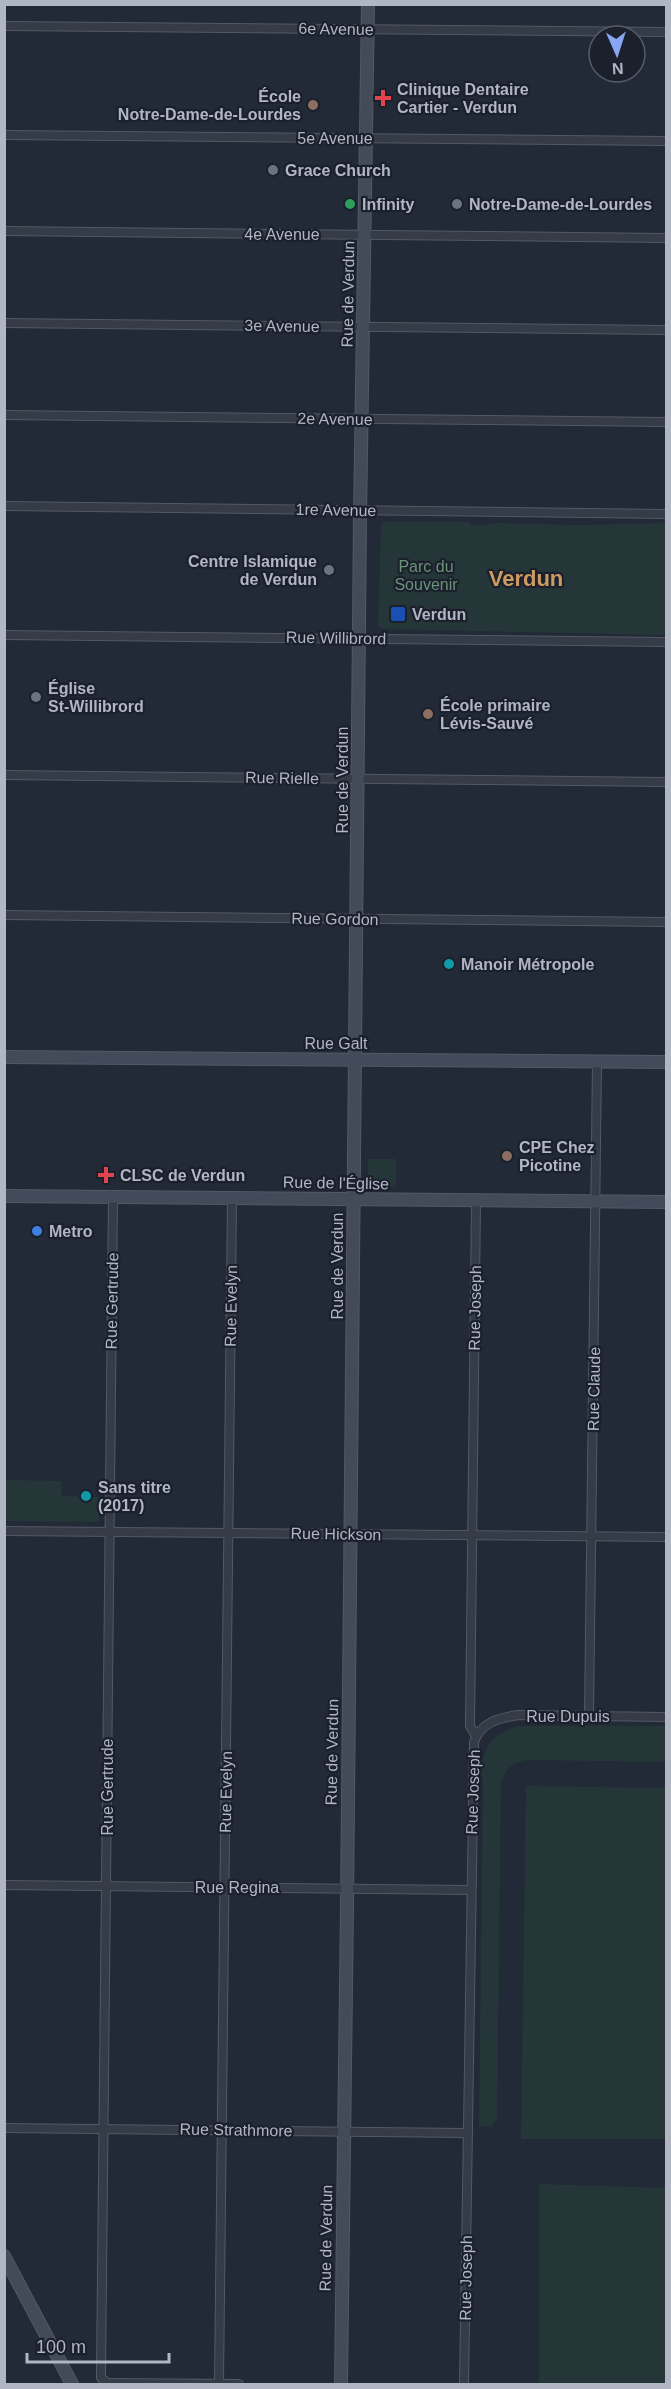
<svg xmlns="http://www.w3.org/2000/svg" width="671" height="2389" viewBox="0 0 671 2389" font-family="Helvetica,sans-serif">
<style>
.green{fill:#253639}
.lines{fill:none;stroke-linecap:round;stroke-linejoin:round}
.street-casing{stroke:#535965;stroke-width:10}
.secondary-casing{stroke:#535965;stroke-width:14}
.street{stroke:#353b47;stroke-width:8}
.secondary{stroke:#434a5a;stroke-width:12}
.health-dot{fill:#e0444e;stroke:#1b202c;stroke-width:2}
.education-dot{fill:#8d6e63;stroke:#1b202c;stroke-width:2}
.worship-dot{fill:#6b7280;stroke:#1b202c;stroke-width:2}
.leisure-dot{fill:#2e9e5b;stroke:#1b202c;stroke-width:2}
.transit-dot{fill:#1a4fb4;stroke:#1b202c;stroke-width:2}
.culture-dot{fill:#0f9aa8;stroke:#1b202c;stroke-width:2}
.shop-dot{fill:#3f7fe0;stroke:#1b202c;stroke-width:2}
.labels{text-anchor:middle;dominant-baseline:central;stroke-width:4.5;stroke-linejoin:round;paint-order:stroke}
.street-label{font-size:16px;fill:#b0b6c4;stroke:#1b202c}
.poi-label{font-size:16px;font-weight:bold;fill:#b0b6c4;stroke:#1b202c;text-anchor:start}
.park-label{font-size:16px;fill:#699377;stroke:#1b202c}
.district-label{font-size:22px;font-weight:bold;fill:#cc9b62;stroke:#1b202c}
</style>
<rect width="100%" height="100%" fill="#222937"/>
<g class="green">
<path d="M383,522H469L473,526L497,523L580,525L666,523V635L382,629L378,626L381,525Z"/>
<rect x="368" y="1159" width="28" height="28"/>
<path d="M5,1480L61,1481L62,1496L99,1497V1520L97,1522L5,1521Z"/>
<path d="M519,1726H666V1762L528,1760C512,1762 505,1769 501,1784L497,2119L492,2126L479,2127L483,1776L480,1775C484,1746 489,1735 519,1726Z"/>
<path d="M526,1786L666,1788V2139H521Z"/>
<path d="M539,2184L666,2188V2384H539Z"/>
</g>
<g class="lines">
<defs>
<g id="street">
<path d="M4,26L666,32"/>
<path d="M4,135L666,141"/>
<path d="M4,231L666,238"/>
<path d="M4,323L666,330"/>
<path d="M4,415L666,422"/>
<path d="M4,506L666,514"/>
<path d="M4,635L666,642"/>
<path d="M4,775L666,782"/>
<path d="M4,915L666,922"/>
<path d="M4,1531L666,1537"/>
<path d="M589,1716L597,1062"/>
<path d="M476,1736L470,1726L476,1201"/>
<path d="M4,1885L470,1890"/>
<path d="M4,2128L467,2133"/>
<path d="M105,2383L239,2384"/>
<path d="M108,2383L101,2378V2373L113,1197"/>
<path d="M219,2384L232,1199"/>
<path d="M464,2384L474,1742C481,1722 499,1718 518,1715L666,1717"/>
</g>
<g id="secondary">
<path d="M4,1057L666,1062"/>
<path d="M4,1196L666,1202"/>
<path d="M4,2256L72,2384"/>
<path d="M341,2384L347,1907L360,517L368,4"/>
</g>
</defs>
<use href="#street" class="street-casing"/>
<use href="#secondary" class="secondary-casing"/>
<use href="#street" class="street"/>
<use href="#secondary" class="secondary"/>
</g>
<g class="health-dot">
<path d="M380 89h6v6h6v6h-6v6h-6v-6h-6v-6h6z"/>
<path d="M103 1166h6v6h6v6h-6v6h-6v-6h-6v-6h6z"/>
</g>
<g class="education-dot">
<circle cx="313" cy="105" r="6"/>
<circle cx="428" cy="714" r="6"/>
<circle cx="507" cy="1156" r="6"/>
</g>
<g class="worship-dot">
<circle cx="273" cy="170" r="6"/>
<circle cx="457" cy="204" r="6"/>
<circle cx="329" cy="570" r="6"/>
<circle cx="36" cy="697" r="6"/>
</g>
<circle class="leisure-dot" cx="350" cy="204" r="6"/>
<rect class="transit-dot" x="390" y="606" width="16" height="16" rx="3"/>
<g class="culture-dot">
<circle cx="449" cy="964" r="6"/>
<circle cx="86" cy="1496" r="6"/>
</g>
<circle class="shop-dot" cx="37" cy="1231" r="6"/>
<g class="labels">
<g class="street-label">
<text transform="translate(336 29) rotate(1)">6e Avenue</text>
<text x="335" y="138">5e Avenue</text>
<text x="282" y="234">4e Avenue</text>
<text transform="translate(348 294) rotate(-89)">Rue de Verdun</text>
<text transform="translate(282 326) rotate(1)">3e Avenue</text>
<text transform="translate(335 419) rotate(1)">2e Avenue</text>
<text transform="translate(336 510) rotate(1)">1re Avenue</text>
<text transform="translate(336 638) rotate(1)">Rue Willibrord</text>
<text transform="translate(282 778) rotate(1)">Rue Rielle</text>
<text transform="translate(342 780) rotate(-90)">Rue de Verdun</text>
<text transform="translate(335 919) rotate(1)">Rue Gordon</text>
<text x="336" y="1043">Rue Galt</text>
<text transform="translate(336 1183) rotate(1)">Rue de l'Église</text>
<text transform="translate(337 1266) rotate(-90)">Rue de Verdun</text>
<text transform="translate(112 1301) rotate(-89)">Rue Gertrude</text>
<text transform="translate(231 1306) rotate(-89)">Rue Evelyn</text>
<text transform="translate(475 1308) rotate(-89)">Rue Joseph</text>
<text transform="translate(594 1389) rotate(-89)">Rue Claude</text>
<text transform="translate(336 1534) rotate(1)">Rue Hickson</text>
<text x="568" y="1716">Rue Dupuis</text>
<text transform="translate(332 1752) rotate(-89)">Rue de Verdun</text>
<text transform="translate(107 1787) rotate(-90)">Rue Gertrude</text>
<text transform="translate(226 1792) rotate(-89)">Rue Evelyn</text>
<text transform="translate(473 1792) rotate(-88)">Rue Joseph</text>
<text x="237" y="1887">Rue Regina</text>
<text transform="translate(236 2130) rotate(1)">Rue Strathmore</text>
<text transform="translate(326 2238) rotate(-89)">Rue de Verdun</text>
<text transform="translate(466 2278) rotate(-89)">Rue Joseph</text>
</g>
<g class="poi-label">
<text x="397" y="89">Clinique Dentaire<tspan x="397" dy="18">Cartier - Verdun</tspan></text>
<text x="301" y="96" text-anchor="end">École<tspan x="301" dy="18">Notre-Dame-de-Lourdes</tspan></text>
<text x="285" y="170">Grace Church</text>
<text x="362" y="204">Infinity</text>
<text x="469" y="204">Notre-Dame-de-Lourdes</text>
<text x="317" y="561" text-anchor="end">Centre Islamique<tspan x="317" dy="18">de Verdun</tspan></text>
<text x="412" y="614">Verdun</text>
<text x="48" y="688">Église<tspan x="48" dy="18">St-Willibrord</tspan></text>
<text x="440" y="705">École primaire<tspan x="440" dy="18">Lévis-Sauvé</tspan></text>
<text x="461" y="964">Manoir Métropole</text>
<text x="519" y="1147">CPE Chez<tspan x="519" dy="18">Picotine</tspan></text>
<text x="120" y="1175">CLSC de Verdun</text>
<text x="49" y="1231">Metro</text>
<text x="98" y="1487">Sans titre<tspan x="98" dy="18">(2017)</tspan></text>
</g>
<g class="park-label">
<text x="426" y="566">Parc du<tspan x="426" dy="18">Souvenir</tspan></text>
</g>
<g class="district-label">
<text x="526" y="578">Verdun</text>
</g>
</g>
<rect width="671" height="2389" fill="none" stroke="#b0b6c4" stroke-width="12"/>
<g transform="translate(617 54) rotate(177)"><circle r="28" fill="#1b202c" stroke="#575c69" stroke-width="1.5"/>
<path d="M0-4.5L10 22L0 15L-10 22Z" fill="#88a6f1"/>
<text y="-9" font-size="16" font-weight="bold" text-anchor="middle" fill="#b0b6c4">N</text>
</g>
<path d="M27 2353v9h142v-9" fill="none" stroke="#b0b6c4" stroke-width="3"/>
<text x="36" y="2353" font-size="18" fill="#b0b6c4" stroke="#1b202c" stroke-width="4.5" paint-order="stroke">100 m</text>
</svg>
